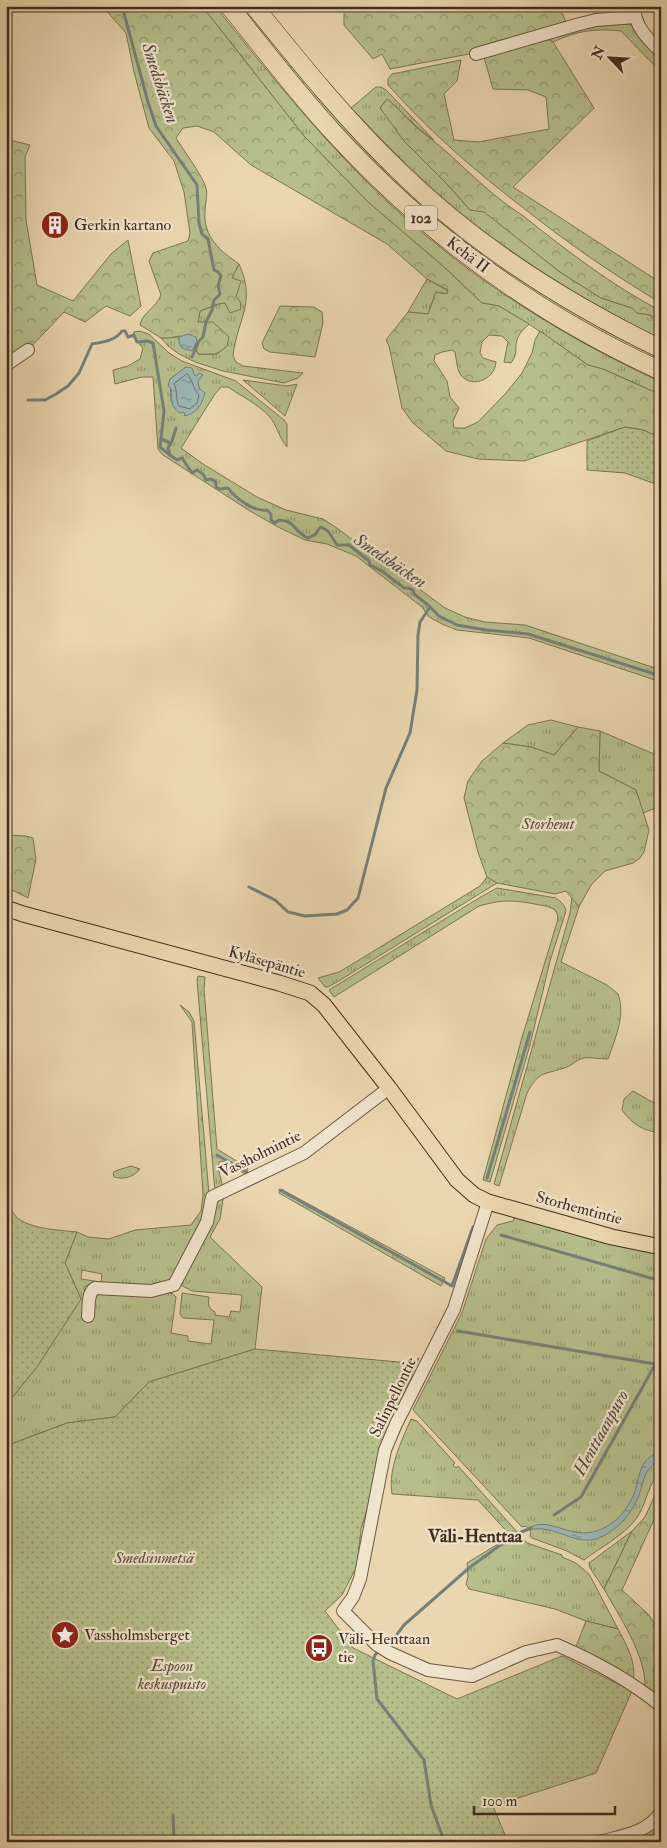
<svg xmlns="http://www.w3.org/2000/svg" width="667" height="1848" viewBox="0 0 667 1848" font-family="'IM FELL Double Pica',serif">
<style>
.grass{fill:url(#grass-tufts);stroke:#7b7656;fill-rule:evenodd}
.forest{fill:url(#forest-crowns);stroke:#7b7656}
.park{fill:url(#park-dots);stroke:#7b7656}
.water{fill:url(#water-ripples);stroke:#778079}
.lines{fill:none;stroke-linecap:round;stroke-linejoin:round}
.shore{stroke:#6e726a;stroke-width:1}
.stream{stroke:#778079;stroke-width:3}
.minor-casing{stroke:#6a5743;stroke-width:14}
.major-casing{stroke:#402d1f;stroke-width:17}
.highway-casing{stroke:#402d1f;stroke-width:19}
.minor{stroke:#f1e4cc;stroke-width:12}
.major{stroke:#ead6b0;stroke-width:15}
.highway{stroke:#ead6b0;stroke-width:18}
.labels{text-anchor:middle;dominant-baseline:central;stroke-width:4.5;stroke-linejoin:round;paint-order:stroke}
.shield{fill:#f1e4cc;stroke:#756453;stroke-width:1}
.shield-label{font-size:15px;font-weight:bold;fill:#402d1f}
.poi-label{font-size:16px;fill:#402d1f;stroke:#f1e4cc;text-anchor:start}
.street-label{font-size:16px;fill:#402d1f;stroke:#f1e4cc}
.park-label{font-size:16px;font-style:italic;fill:#584a35;stroke:#f1e4cc}
.water-label{font-size:18px;font-style:italic;fill:#52493d;stroke:#f1e4cc}
.neighbourhood-label{font-size:18px;font-weight:bold;fill:#402d1f;stroke:#f1e4cc}
</style>
<defs>
<pattern id="grass-tufts" width="24" height="20" patternUnits="userSpaceOnUse" patternTransform="scale(1.25)"><rect width="24" height="20" fill="#b6be8c"/><path d="M3 7l-1-3M5 7V3M7 7l1-3M15 17l-1-3M17 17v-4M19 17l1-3" fill="none" stroke="#959b72"/></pattern>
<pattern id="forest-crowns" width="20" height="18" patternUnits="userSpaceOnUse" patternTransform="scale(1.25)"><rect width="20" height="18" fill="#b6be8c"/><path d="M2 6a3 3 0 1 1 6 0M12 15a3 3 0 1 1 6 0" fill="none" stroke="#959b72"/></pattern>
<pattern id="park-dots" width="8" height="8" patternUnits="userSpaceOnUse" patternTransform="scale(1.25)"><rect width="8" height="8" fill="#b6be8c"/><path d="M2 2h.1M6 6h.1" fill="none" stroke="#959b72" stroke-width="1.8" stroke-linecap="round"/></pattern>
<pattern id="water-ripples" width="26" height="14" patternUnits="userSpaceOnUse" patternTransform="scale(1.25)"><rect width="26" height="14" fill="#9bb7b5"/><path d="M2 4q2-2 4 0t4 0M15 11q2-2 4 0t4 0" fill="none" stroke="#809593"/></pattern>
</defs>
<rect width="100%" height="100%" fill="#ead6b0"/>
<filter id="stains"><feTurbulence type="fractalNoise" baseFrequency=".004" numOctaves="4"/><feColorMatrix values="0 0 0 0 .2 0 0 0 0 .09 0 0 0 0 .02 0 0 0 .5 -.17"/></filter>
<radialGradient id="worn" r=".72"><stop offset=".6" stop-color="#630" stop-opacity="0"/><stop offset="1" stop-color="#630" stop-opacity=".3"/></radialGradient>
<g class="grass">
<path d="M202,6H215C271,76 327,146 393,207C473,280 563,337 661,382V395L603,369L588,365L529,324L499,306L482,303L444,267L368,202L304,136Z"/>
<path d="M238,6H243L286,59L508,271L572,311L661,358V362L634,350L552,305L480,256L394,183L321,108Z"/>
<path d="M628,24L634,26L661,56V68L653,64L621,31C594,28 577,31 553,42L543,37L581,27Z"/>
<path d="M376,87H381L386,90L434,140C416,128 403,113 387,99L380,108L470,210L484,211L560,272L601,298L632,308L638,313L650,315L661,323V339C575,296 491,244 421,178C397,156 375,132 351,108Z"/>
<path d="M239,264C257,303 237,319 233,356L236,362L243,366L303,373L298,378L284,383L223,371L195,362L179,354L168,346L161,338L179,337L178,339L191,351L195,347L198,354H217L226,346L229,337L198,322L200,311C212,306 225,303 236,297L232,278Z"/>
<path d="M427,279L448,291L447,294L436,292L428,314L408,312Z"/>
<path d="M139,331L149,334L169,353L182,361L236,381L284,420L287,424V447C279,438 277,425 269,416C258,404 241,396 228,387H221L215,394L181,448L203,464L257,497L286,510L323,519L334,526L445,608L465,617L485,622L525,625L661,670V682L529,638L457,630L442,624L429,617L422,607L356,556L327,544L305,540L278,527L250,511L163,455L158,449L153,377H142L115,384L113,370L128,366L140,359L143,348L133,337L134,332ZM186,367L195,376L199,388L185,416L184,411L171,401L170,379Z"/>
<path d="M243,380L287,386L297,384L285,416Z"/>
<path d="M551,720L578,727L554,755L531,747L503,743L528,725Z"/>
<path d="M600,731L661,757V806L643,813L636,790L599,771Z"/>
<path d="M487,877L497,883L337,982L328,987H325L318,978L339,972L359,960L480,886Z"/>
<path d="M497,888L556,898C561,902 565,905 566,911L550,961L530,1045L490,1182L483,1180L521,1041L555,929C557,922 560,916 555,910C551,907 545,906 540,905C514,900 504,899 479,906L334,997L329,990L479,898Z"/>
<path d="M572,897L579,907L561,962L607,985L618,994C626,1016 615,1038 608,1059C600,1059 591,1057 584,1058C578,1059 572,1065 567,1067C545,1075 539,1070 527,1093L499,1186L494,1184L570,913Z"/>
<path d="M198,976L205,977L204,989L217,1149L248,1168L245,1174L223,1161L219,1162L218,1167L223,1188L215,1192L197,980Z"/>
<path d="M180,1005L189,1012L194,1021L209,1194L207,1214L175,1277L163,1286L88,1285L84,1287L86,1302L91,1294L172,1293L176,1297L171,1333L188,1336V1341L211,1344L214,1320L183,1318L180,1314L182,1293L209,1297C208,1305 208,1308 215,1312V1315L229,1317L231,1311L240,1312L242,1295L192,1291L181,1285L214,1202L224,1193L220,1219L210,1237L262,1287L255,1349L149,1382L115,1417L67,1423L6,1446V1405L37,1367L81,1299L65,1263L77,1232L88,1237L109,1239L135,1230L191,1225L201,1211L203,1195L192,1022ZM82,1270L102,1274L101,1282L81,1279Z"/>
<path d="M633,1091L661,1107V1133C643,1131 632,1124 622,1110L624,1099Z"/>
<path d="M131,1166L140,1169C134,1177 123,1180 114,1177L113,1173L115,1171Z"/>
<path d="M281,1189L445,1278L441,1286L279,1193Z"/>
<path d="M514,1218H526L661,1253V1471C649,1480 646,1506 636,1519C623,1536 601,1547 584,1560L567,1551L532,1538L530,1536L531,1532L526,1526L522,1527L413,1410L462,1313L486,1239L497,1225L513,1221Z"/>
<path d="M411,1419L417,1421L455,1463L453,1465L456,1468L458,1466L527,1543L562,1555V1557L576,1563L589,1574L618,1629L586,1621L555,1609L469,1589L466,1584L468,1577L467,1563L511,1536L478,1500L392,1494C388,1469 401,1442 411,1419Z"/>
<path d="M632,1531L604,1589L590,1568L589,1563Z"/>
</g>
<g class="forest">
<path d="M102,6H202L304,136L368,202L444,267L482,303L499,306L529,324C524,329 519,333 517,340C514,351 519,351 511,363L504,362L508,342L502,336L489,335L482,342L480,353L483,358L496,362C495,381 468,390 459,372C457,367 456,358 455,352L452,350L442,352L435,355L434,361L447,381L450,397L459,408L453,421L454,428H465L478,422L506,393L522,373L532,353L535,340L540,331L588,365L603,369L661,395V438L643,430L625,427L524,461L478,459L446,451L413,423L402,408L389,346L386,340L408,312L428,314L436,292L447,294L448,290L427,279L387,244L251,165L214,132L197,126L183,128L176,138C182,148 204,178 206,188C208,196 205,203 205,211C203,237 220,251 239,264L232,278L241,281L236,297L240,301L241,309L230,313L225,303L218,304L200,311L198,322H213L229,337L227,346L217,354H198L195,347L197,341L180,336L169,338H161L140,325C142,313 156,308 161,295L149,261L153,253L188,241L190,233L184,192L174,161L149,128L134,72L126,33Z"/>
<path d="M336,6H559L567,24L469,54L390,69L382,54L373,59L344,25V11Z"/>
<path d="M543,37L553,42L594,108L513,187L661,283V303C614,275 569,244 526,210C474,170 432,134 388,85V79L392,74L461,60L457,81L444,94L454,140L478,142L549,129L546,97L528,90L493,89L483,54Z"/>
<path d="M387,99C398,107 405,117 415,126C425,135 437,143 448,153C472,175 495,198 522,215C566,250 611,285 661,311V323L650,315L637,313L632,308L601,298L560,272L484,212L470,210L450,187L404,141L380,108Z"/>
<path d="M6,139L30,145L25,157L26,220L37,285L73,301L111,254L128,240L141,306L130,316L106,306L85,322L64,312L28,350L6,365Z"/>
<path d="M280,306L314,307L322,312L323,323L315,357L270,352L264,349L262,343Z"/>
<path d="M578,727L600,731L599,771L636,790L649,830L644,852L640,858L633,863L605,871L591,885L579,907L566,891L555,894L497,883L487,877L478,852L464,798L468,781L482,761L503,743L531,747L554,755Z"/>
<path d="M6,835L26,836L33,838L36,859L28,898L6,887Z"/>
<path d="M661,1482V1504L622,1590L649,1615L661,1633V1698L645,1686C645,1653 620,1618 604,1589L632,1531L645,1517Z"/>
<path d="M586,1621L618,1629C626,1644 637,1663 633,1681L575,1649Z"/>
</g>
<g class="park">
<path d="M625,427L643,430L661,438V486L625,473L587,470V441Z"/>
<path d="M6,1200C9,1204 11,1210 14,1214C24,1229 60,1230 77,1232L65,1263L81,1299L37,1367L6,1405Z"/>
<path d="M255,1349L410,1363L419,1358L376,1462L370,1500L361,1529L357,1566L342,1595L325,1611L353,1648L457,1699L562,1656L632,1691L596,1773L493,1806L508,1842H6V1446L67,1423L115,1417L149,1382Z"/>
<path d="M661,1821V1842H630L648,1832Z"/>
</g>
<g class="water">
<path d="M188,334L196,337L197,341L192,351L182,348L179,343V337Z"/>
<path d="M186,367L192,368L195,376L200,373L203,375L198,381L199,388L205,393C201,406 198,412 185,416L184,412L180,413C170,407 172,399 171,389L168,386L170,379Z"/>
<path d="M661,1451V1461C644,1466 644,1481 639,1495C632,1513 619,1529 601,1537C577,1549 555,1523 530,1530L528,1528C557,1513 576,1552 616,1520C623,1514 632,1501 635,1491C641,1473 638,1460 661,1451Z"/>
</g>
<g class="lines">
<path class="shore" d="M187,374C193,380 193,389 199,395L197,403L190,409L179,406C175,399 178,391 174,384Z"/>
<g class="stream">
<path d="M122,6L148,102L156,126L197,185L199,223L202,234L208,239L214,270L218,272L221,276L218,286L220,294L214,300L212,310L206,322L203,337L199,341L192,357"/>
<path d="M28,400H45L56,394L68,386L79,373L92,344C103,342 115,341 122,331H125L128,337L134,335L137,342L147,341L153,343L164,411L161,439L171,443"/>
<path d="M176,428L172,441L168,448L170,455L177,460L182,458L192,473L197,470L203,474L206,480L211,479L216,482V487L220,489L228,488C235,498 254,512 267,510L271,514V520L275,523L279,520C296,521 293,531 308,538L316,534L318,530L321,527L328,531L337,545H349L369,561L370,565L382,571L404,588H408L413,590L414,594L428,605L439,616L457,625L486,630L528,634L661,676"/>
<path d="M161,439L160,447L170,455"/>
<path d="M249,887L275,900L288,912L305,916L337,914L347,910L358,898L386,788L410,733L417,690L418,635L420,622L430,607"/>
<path d="M217,1155L247,1172"/>
<path d="M487,1178L530,1032"/>
<path d="M280,1190L452,1286L473,1227"/>
<path d="M501,1235L661,1281"/>
<path d="M458,1331L655,1364"/>
<path d="M554,1515L581,1497L661,1354"/>
<path d="M385,1646L393,1640L404,1625L469,1568L514,1535L531,1528"/>
<path d="M379,1651L375,1655L373,1661L377,1699L424,1760L431,1805L443,1838L441,1842"/>
<path d="M173,1815L174,1842"/>
<path d="M443,1838L463,1837L466,1842"/>
</g>
<defs>
<g id="minor">
<path d="M634,6C634,26 648,39 661,52"/>
<path d="M476,54L576,25L596,20L635,17"/>
<path d="M6,365L28,350"/>
<path d="M488,1202L454,1309L396,1424L385,1450L360,1579L353,1597L343,1611L377,1645L390,1653L428,1670L472,1676L526,1652L557,1645C594,1661 630,1680 661,1706"/>
<path d="M88,1316C89,1307 87,1293 95,1288L151,1291L174,1285L207,1222L212,1197L304,1153L389,1088"/>
<path d="M599,1842C621,1836 648,1833 661,1812"/>
</g>
<path id="major" d="M6,908L23,914L279,983L310,993L324,1005L389,1088L457,1180L474,1195L488,1202L612,1237L661,1247"/>
<g id="highway">
<path d="M229,6C263,48 296,92 333,132C425,233 536,314 661,371"/>
<path d="M254,6C300,63 346,120 399,171C474,245 566,303 661,349"/>
</g>
</defs>
<use href="#minor" class="minor-casing"/>
<use href="#major" class="major-casing"/>
<use href="#highway" class="highway-casing"/>
<use href="#minor" class="minor"/>
<use href="#major" class="major"/>
<use href="#highway" class="highway"/>
</g>
<defs>
<symbol id="building-disc" viewBox="-11 -11 22 22"><circle r="9.5" fill="#8f2418" stroke="#f1e4cc"/><path d="M-4-6H4V6H1V3H-1V6H-4ZM-2.5-4.3h1.7v1.8h-1.7ZM.8-4.3h1.7v1.8H.8ZM-2.5-1h1.7V.8h-1.7ZM.8-1h1.7V.8H.8Z" fill="#fff"/></symbol>
<symbol id="sight-disc" viewBox="-11 -11 22 22"><circle r="9.5" fill="#8f2418" stroke="#f1e4cc"/><path d="M0-6L1.8-2.2L6-1.7L2.9 1.2L3.7 5.4L0 3.3L-3.7 5.4L-2.9 1.2L-6-1.7L-1.8-2.2Z" fill="#fff"/></symbol>
<symbol id="bus-disc" viewBox="-11 -11 22 22"><circle r="9.5" fill="#8f2418" stroke="#f1e4cc"/><path d="M-5-6H5V4H4V6H2V4H-2V6H-4V4H-5ZM-3.5-4V0h7V-4ZM-3.5 1.2v1.5H-2V1.2ZM2 1.2v1.5H3.5V1.2Z" fill="#fff"/></symbol>
</defs>
<g fill-rule="evenodd">
<use href="#building-disc" x="39" y="209" width="32" height="32"/>
<use href="#sight-disc" x="49" y="1619" width="32" height="32"/>
<use href="#bus-disc" x="303" y="1632" width="32" height="32"/>
</g>
<g class="labels">
<rect class="shield" x="405" y="205.5" width="32" height="25" rx="4"/>
<g class="shield-label">
<text x="421" y="218">102</text>
</g>
<g class="poi-label">
<text x="74" y="225">Gerkin kartano</text>
<text x="84" y="1635">Vassholmsberget</text>
<text x="338" y="1639">Väli-Henttaan<tspan x="338" dy="18">tie</tspan></text>
</g>
<g class="street-label">
<text transform="translate(468 255) rotate(37)">Kehä II</text>
<text transform="translate(267 962) rotate(16)">Kyläsepäntie</text>
<text transform="translate(260 1154) rotate(-26)">Vassholmintie</text>
<text transform="translate(579 1208) rotate(15)">Storhemtintie</text>
<text transform="translate(393 1397) rotate(-64)">Salinpellontie</text>
</g>
<g class="park-label">
<text x="548" y="824">Storhemt</text>
<text x="154" y="1558">Smedsinmetsä</text>
<text x="172" y="1666">Espoon<tspan x="172" dy="18">keskuspuisto</tspan></text>
</g>
<g class="water-label">
<text transform="translate(160 83) rotate(72)">Smedsbäcken</text>
<text transform="translate(390 561) rotate(34)">Smedsbäcken</text>
<text transform="translate(601 1433) rotate(-61)">Henttaanpuro</text>
</g>
<g class="neighbourhood-label">
<text x="475" y="1536">Väli-Henttaa</text>
</g>
</g>
<rect width="667" height="1848" fill="none" stroke="#ead6b0" stroke-width="25"/>
<rect x="8" y="8" width="652" height="1833" fill="none" stroke="#402d1f" stroke-width="2.5"/>
<rect x="12" y="12" width="642" height="1823" fill="none" stroke="#402d1f"/>
<g transform="translate(610 58) rotate(295)" stroke="#f1e4cc" stroke-width="4" paint-order="stroke">
<path d="M0-4L9 19L0 12L-9 19Z" fill="#402d1f"/>
<text y="-8" font-size="14" font-weight="bold" text-anchor="middle" fill="#402d1f">N</text>
</g>
<path d="M474 1806v8h141v-8" fill="none" stroke="#402d1f" stroke-width="2.5"/>
<text x="482" y="1806" font-size="15" fill="#402d1f" stroke="#f1e4cc" stroke-width="4" paint-order="stroke">100 m</text>
<rect width="100%" height="100%" filter="url(#stains)"/>
<rect width="100%" height="100%" fill="url(#worn)"/>
</svg>
